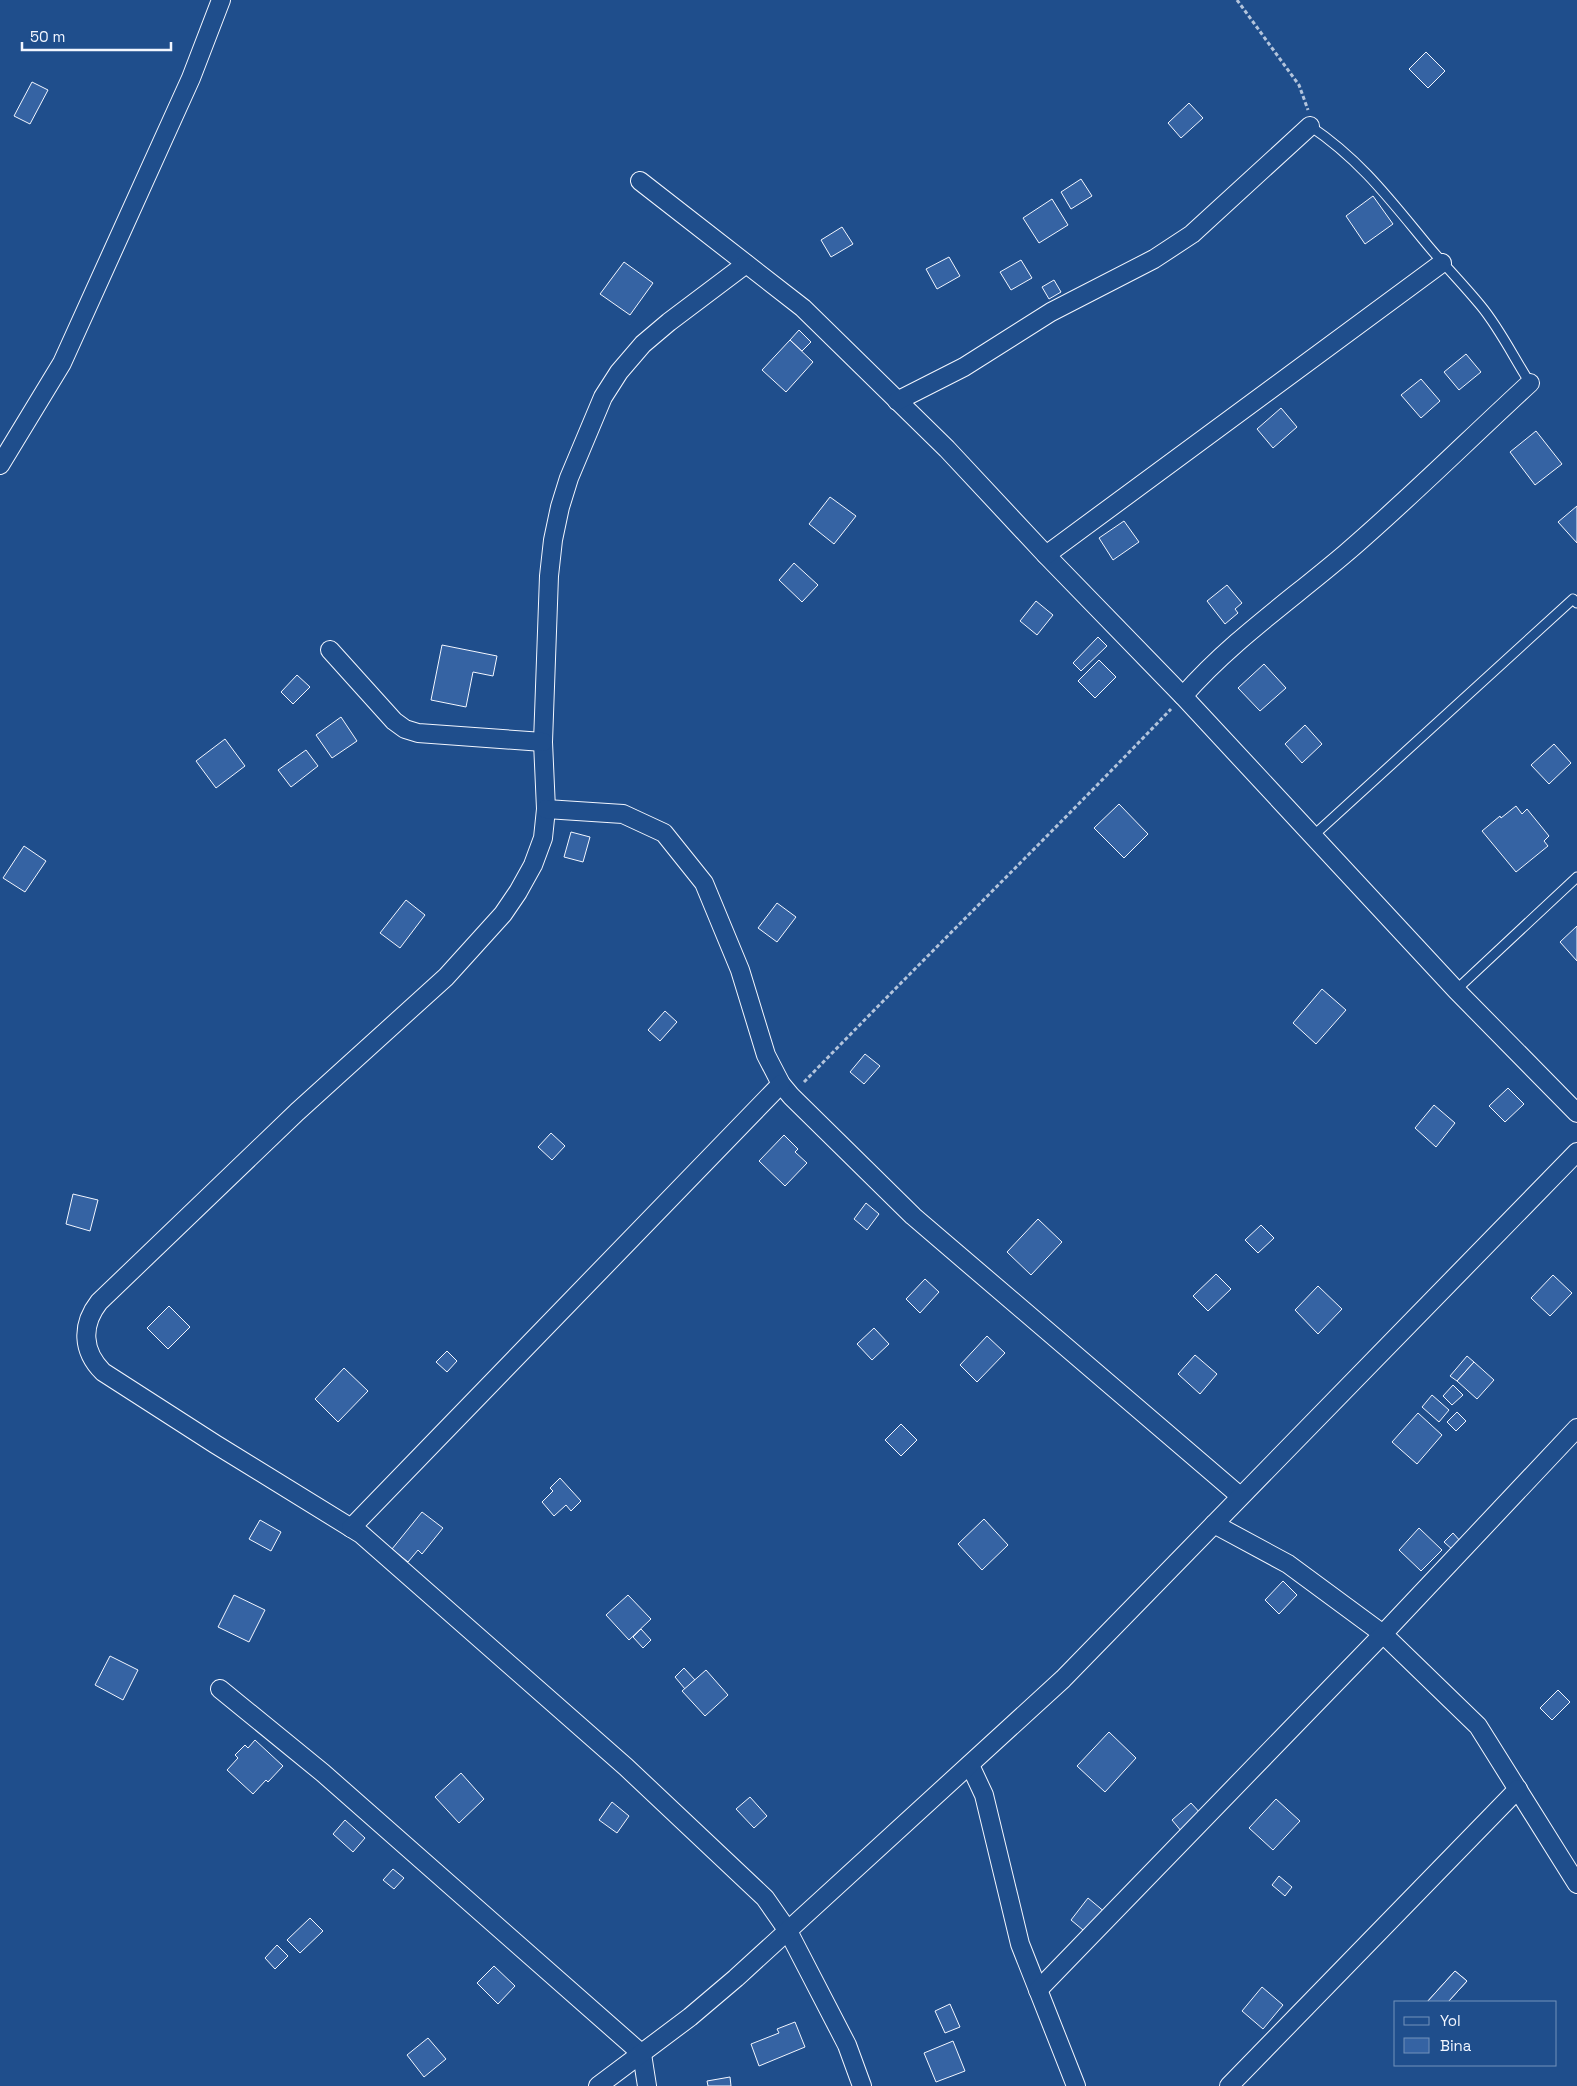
<svg xmlns="http://www.w3.org/2000/svg" width="1577" height="2086" viewBox="0 0 1577 2086" font-family="'Space Grotesk',sans-serif">
<style>
.building{fill:#3563a3;stroke:#f2f6ff}
.lines{fill:none;stroke-linecap:round;stroke-linejoin:round}
.service-casing{stroke:#f2f6ff;stroke-width:11}
.minor-casing{stroke:#f2f6ff;stroke-width:20}
.path{stroke:#b3c4dc;stroke-width:3;stroke-dasharray:4 2.5;stroke-linecap:butt}
.service{stroke:#1f4e8c;stroke-width:9}
.minor{stroke:#1f4e8c;stroke-width:18}
</style>
<rect width="100%" height="100%" fill="#1f4e8c"/>
<g class="building">
<path d="M1426,52L1445,71L1428,88L1409,69Z"/>
<path d="M32,82L48,90L30,124L14,116Z"/>
<path d="M1189,103L1203,118L1181,138L1168,123Z"/>
<path d="M1081,179L1092,196L1071,209L1061,192Z"/>
<path d="M1373,196L1393,224L1365,244L1346,216Z"/>
<path d="M1052,199L1068,225L1039,243L1023,218Z"/>
<path d="M842,227L853,244L831,257L821,240Z"/>
<path d="M949,257L960,276L937,289L926,269Z"/>
<path d="M1021,260L1032,278L1011,290L1000,272Z"/>
<path d="M624,262L653,283L630,315L600,294Z"/>
<path d="M1054,280L1061,292L1049,299L1042,287Z"/>
<path d="M799,330L811,342L802,351L790,340Z"/>
<path d="M790,340L813,362L786,392L762,370Z"/>
<path d="M1466,354L1481,372L1459,390L1444,372Z"/>
<path d="M1421,379L1440,401L1421,418L1401,395Z"/>
<path d="M1281,408L1297,427L1273,448L1257,429Z"/>
<path d="M1536,431L1562,464L1535,485L1510,452Z"/>
<path d="M830,497L856,516L834,544L809,524Z"/>
<path d="M1577,506V543L1558,522Z"/>
<path d="M1124,521L1139,542L1113,560L1099,538Z"/>
<path d="M794,563L818,585L802,602L779,580Z"/>
<path d="M1227,585L1242,603L1235,609L1238,613L1225,624L1207,601Z"/>
<path d="M1036,601L1053,615L1037,635L1020,621Z"/>
<path d="M1098,637L1107,646L1081,671L1073,663Z"/>
<path d="M442,645L497,656L493,676L473,672L466,707L431,700Z"/>
<path d="M1099,660L1116,677L1095,698L1078,681Z"/>
<path d="M1264,664L1286,688L1260,711L1238,688Z"/>
<path d="M297,675L310,687L293,704L281,692Z"/>
<path d="M341,717L357,741L332,758L316,735Z"/>
<path d="M1305,725L1322,744L1302,763L1285,744Z"/>
<path d="M225,739L245,766L216,788L196,761Z"/>
<path d="M1554,744L1571,763L1549,784L1531,765Z"/>
<path d="M306,750L318,766L291,787L278,770Z"/>
<path d="M1119,804L1148,834L1124,858L1094,828Z"/>
<path d="M1516,806L1522,814L1527,809L1549,836L1544,841L1548,846L1516,872L1482,831L1500,816L1501,818Z"/>
<path d="M571,832L590,837L583,862L564,857Z"/>
<path d="M24,846L46,861L25,892L3,878Z"/>
<path d="M406,900L425,915L400,948L380,933Z"/>
<path d="M777,903L796,917L777,942L758,928Z"/>
<path d="M1577,926V961L1560,942Z"/>
<path d="M1322,989L1346,1010L1316,1044L1293,1023Z"/>
<path d="M665,1011L677,1022L660,1041L648,1030Z"/>
<path d="M865,1054L880,1066L864,1084L850,1072Z"/>
<path d="M1508,1088L1524,1104L1505,1122L1489,1106Z"/>
<path d="M1434,1105L1455,1123L1436,1147L1415,1128Z"/>
<path d="M551,1133L565,1146L552,1160L538,1147Z"/>
<path d="M784,1135L798,1149L795,1152L807,1163L785,1186L759,1161Z"/>
<path d="M73,1194L98,1200L90,1231L66,1224Z"/>
<path d="M866,1203L879,1214L867,1230L854,1219Z"/>
<path d="M1038,1219L1062,1242L1031,1275L1007,1252Z"/>
<path d="M1261,1225L1274,1238L1258,1253L1245,1240Z"/>
<path d="M1216,1274L1231,1289L1208,1311L1193,1296Z"/>
<path d="M1553,1275L1572,1293L1550,1316L1531,1298Z"/>
<path d="M925,1279L939,1292L920,1313L906,1299Z"/>
<path d="M1318,1286L1342,1309L1318,1334L1295,1310Z"/>
<path d="M169,1306L190,1327L168,1349L147,1328Z"/>
<path d="M874,1328L889,1344L872,1360L857,1344Z"/>
<path d="M987,1336L1005,1353L977,1382L960,1365Z"/>
<path d="M447,1351L457,1361L447,1372L436,1362Z"/>
<path d="M1195,1355L1217,1374L1200,1394L1178,1374Z"/>
<path d="M1467,1356L1474,1362L1457,1381L1450,1376Z"/>
<path d="M1474,1362L1494,1380L1477,1399L1457,1381Z"/>
<path d="M344,1368L368,1391L338,1422L315,1399Z"/>
<path d="M1453,1385L1463,1395L1452,1405L1443,1396Z"/>
<path d="M1432,1395L1449,1410L1439,1422L1422,1407Z"/>
<path d="M1457,1412L1466,1421L1456,1431L1447,1422Z"/>
<path d="M1418,1413L1442,1435L1417,1464L1392,1442Z"/>
<path d="M901,1424L917,1440L901,1456L885,1440Z"/>
<path d="M560,1478L581,1501L571,1511L566,1505L554,1516L542,1502L553,1491L550,1488Z"/>
<path d="M422,1512L443,1528L422,1554L418,1550L408,1562L392,1549Z"/>
<path d="M984,1519L1008,1545L982,1570L958,1544Z"/>
<path d="M260,1520L281,1532L271,1551L249,1539Z"/>
<path d="M1419,1528L1442,1550L1421,1571L1399,1550Z"/>
<path d="M1453,1533L1462,1543L1454,1551L1444,1542Z"/>
<path d="M1283,1581L1297,1595L1279,1614L1265,1600Z"/>
<path d="M234,1595L265,1610L249,1642L218,1627Z"/>
<path d="M628,1595L651,1619L629,1640L606,1615Z"/>
<path d="M641,1629L651,1640L643,1648L633,1637Z"/>
<path d="M110,1656L138,1670L123,1700L95,1685Z"/>
<path d="M684,1668L695,1680L685,1689L675,1677Z"/>
<path d="M706,1670L728,1695L705,1716L682,1691Z"/>
<path d="M1558,1690L1570,1702L1552,1720L1540,1708Z"/>
<path d="M1558,1690L1570,1702L1552,1720L1540,1708Z"/>
<path d="M1109,1732L1136,1758L1105,1792L1077,1766Z"/>
<path d="M255,1740L283,1766L268,1782L266,1780L253,1794L227,1770L238,1758L235,1755L245,1745L248,1748Z"/>
<path d="M461,1773L484,1799L459,1823L435,1797Z"/>
<path d="M750,1797L767,1816L754,1828L736,1809Z"/>
<path d="M1276,1799L1300,1821L1273,1850L1249,1828Z"/>
<path d="M612,1802L629,1816L617,1833L599,1820Z"/>
<path d="M1191,1803L1202,1815L1182,1832L1172,1820Z"/>
<path d="M345,1820L365,1838L353,1852L333,1834Z"/>
<path d="M393,1869L404,1878L394,1889L383,1880Z"/>
<path d="M1279,1876L1292,1887L1285,1896L1272,1885Z"/>
<path d="M1088,1898L1106,1913L1089,1935L1071,1920Z"/>
<path d="M310,1918L323,1931L300,1953L287,1940Z"/>
<path d="M277,1945L288,1956L275,1969L265,1958Z"/>
<path d="M494,1966L515,1986L498,2004L477,1983Z"/>
<path d="M1455,1971L1467,1981L1448,2002H1427Z"/>
<path d="M1455,1971L1467,1981L1448,2002H1427Z"/>
<path d="M1262,1987L1283,2005L1263,2029L1242,2011Z"/>
<path d="M950,2004L960,2027L945,2033L935,2011Z"/>
<path d="M795,2022L805,2047L759,2066L751,2044L779,2033L777,2029Z"/>
<path d="M428,2038L446,2059L424,2077L407,2055Z"/>
<path d="M953,2041L965,2071L936,2082L924,2053Z"/>
<path d="M730,2077L731,2086H708L707,2081Z"/>
</g>
<g class="lines">
<defs>
<g id="service">
<path d="M1310,126C1359,159 1388,197 1425,242C1443,264 1463,284 1481,306C1500,329 1514,358 1530,383"/>
<path d="M1313,836L1573,599L1577,603"/>
<path d="M1456,990L1577,877"/>
</g>
<g id="minor">
<path d="M640,181L803,308L947,449L1046,555L1183,696L1456,990L1577,1113"/>
<path d="M746,264L669,322L643,344L619,372L603,397L569,478L560,507L553,540L549,576L543,742L546,809L543,838L533,865L518,892L503,914L446,977L297,1112L99,1302C81,1325 82,1351 103,1372L215,1444L361,1534L626,1767L765,1898L788,1931L847,2045L862,2086"/>
<path d="M897,401L964,367L1051,312L1154,259L1192,234L1310,126"/>
<path d="M0,465L62,363L191,78L221,0"/>
<path d="M1046,555L1442,263"/>
<path d="M330,650L394,721L405,729L418,733L543,742"/>
<path d="M1183,696C1231,641 1291,600 1346,553C1409,499 1469,439 1530,383"/>
<path d="M546,809L623,814L664,833L704,883L740,970L766,1055L781,1084L791,1096L913,1216L1240,1496"/>
<path d="M1214,1524L1288,1564L1383,1634L1478,1726L1577,1884"/>
<path d="M351,1528L781,1084"/>
<path d="M220,1689L323,1773L642,2054L647,2086"/>
<path d="M970,1765L984,1795L1020,1944L1076,2086"/>
<path d="M1038,1990L1383,1634L1577,1428"/>
<path d="M598,2086L690,2017L736,1978L1063,1679L1577,1152"/>
<path d="M1229,2086L1518,1789"/>
</g>
</defs>
<use href="#service" class="service-casing"/>
<use href="#minor" class="minor-casing"/>
<g class="path">
<path d="M1237,0L1299,85L1308,110"/>
<path d="M804,1082C925,957 1050,835 1171,709"/>
</g>
<use href="#service" class="service"/>
<use href="#minor" class="minor"/>
</g>
<rect x="1394" y="2001" width="162" height="65" fill="#1f4e8c" stroke="#7391ba"/>
<rect x="1404" y="2017" width="25" height="8" fill="#1f4e8c" stroke="#7391ba"/>
<text x="1440" y="2026" font-size="15" fill="#f2f6ff">Yol</text>
<rect x="1404" y="2038" width="25" height="15" fill="#3563a3" stroke="#7391ba"/>
<text x="1440" y="2051" font-size="15" fill="#f2f6ff">Bina</text>
<path d="M22 42v8h149v-8" fill="none" stroke="#f2f6ff" stroke-width="2.5"/>
<text x="30" y="42" font-size="15" fill="#f2f6ff" stroke="#1f4e8c" stroke-width="4" paint-order="stroke">50 m</text>
</svg>
